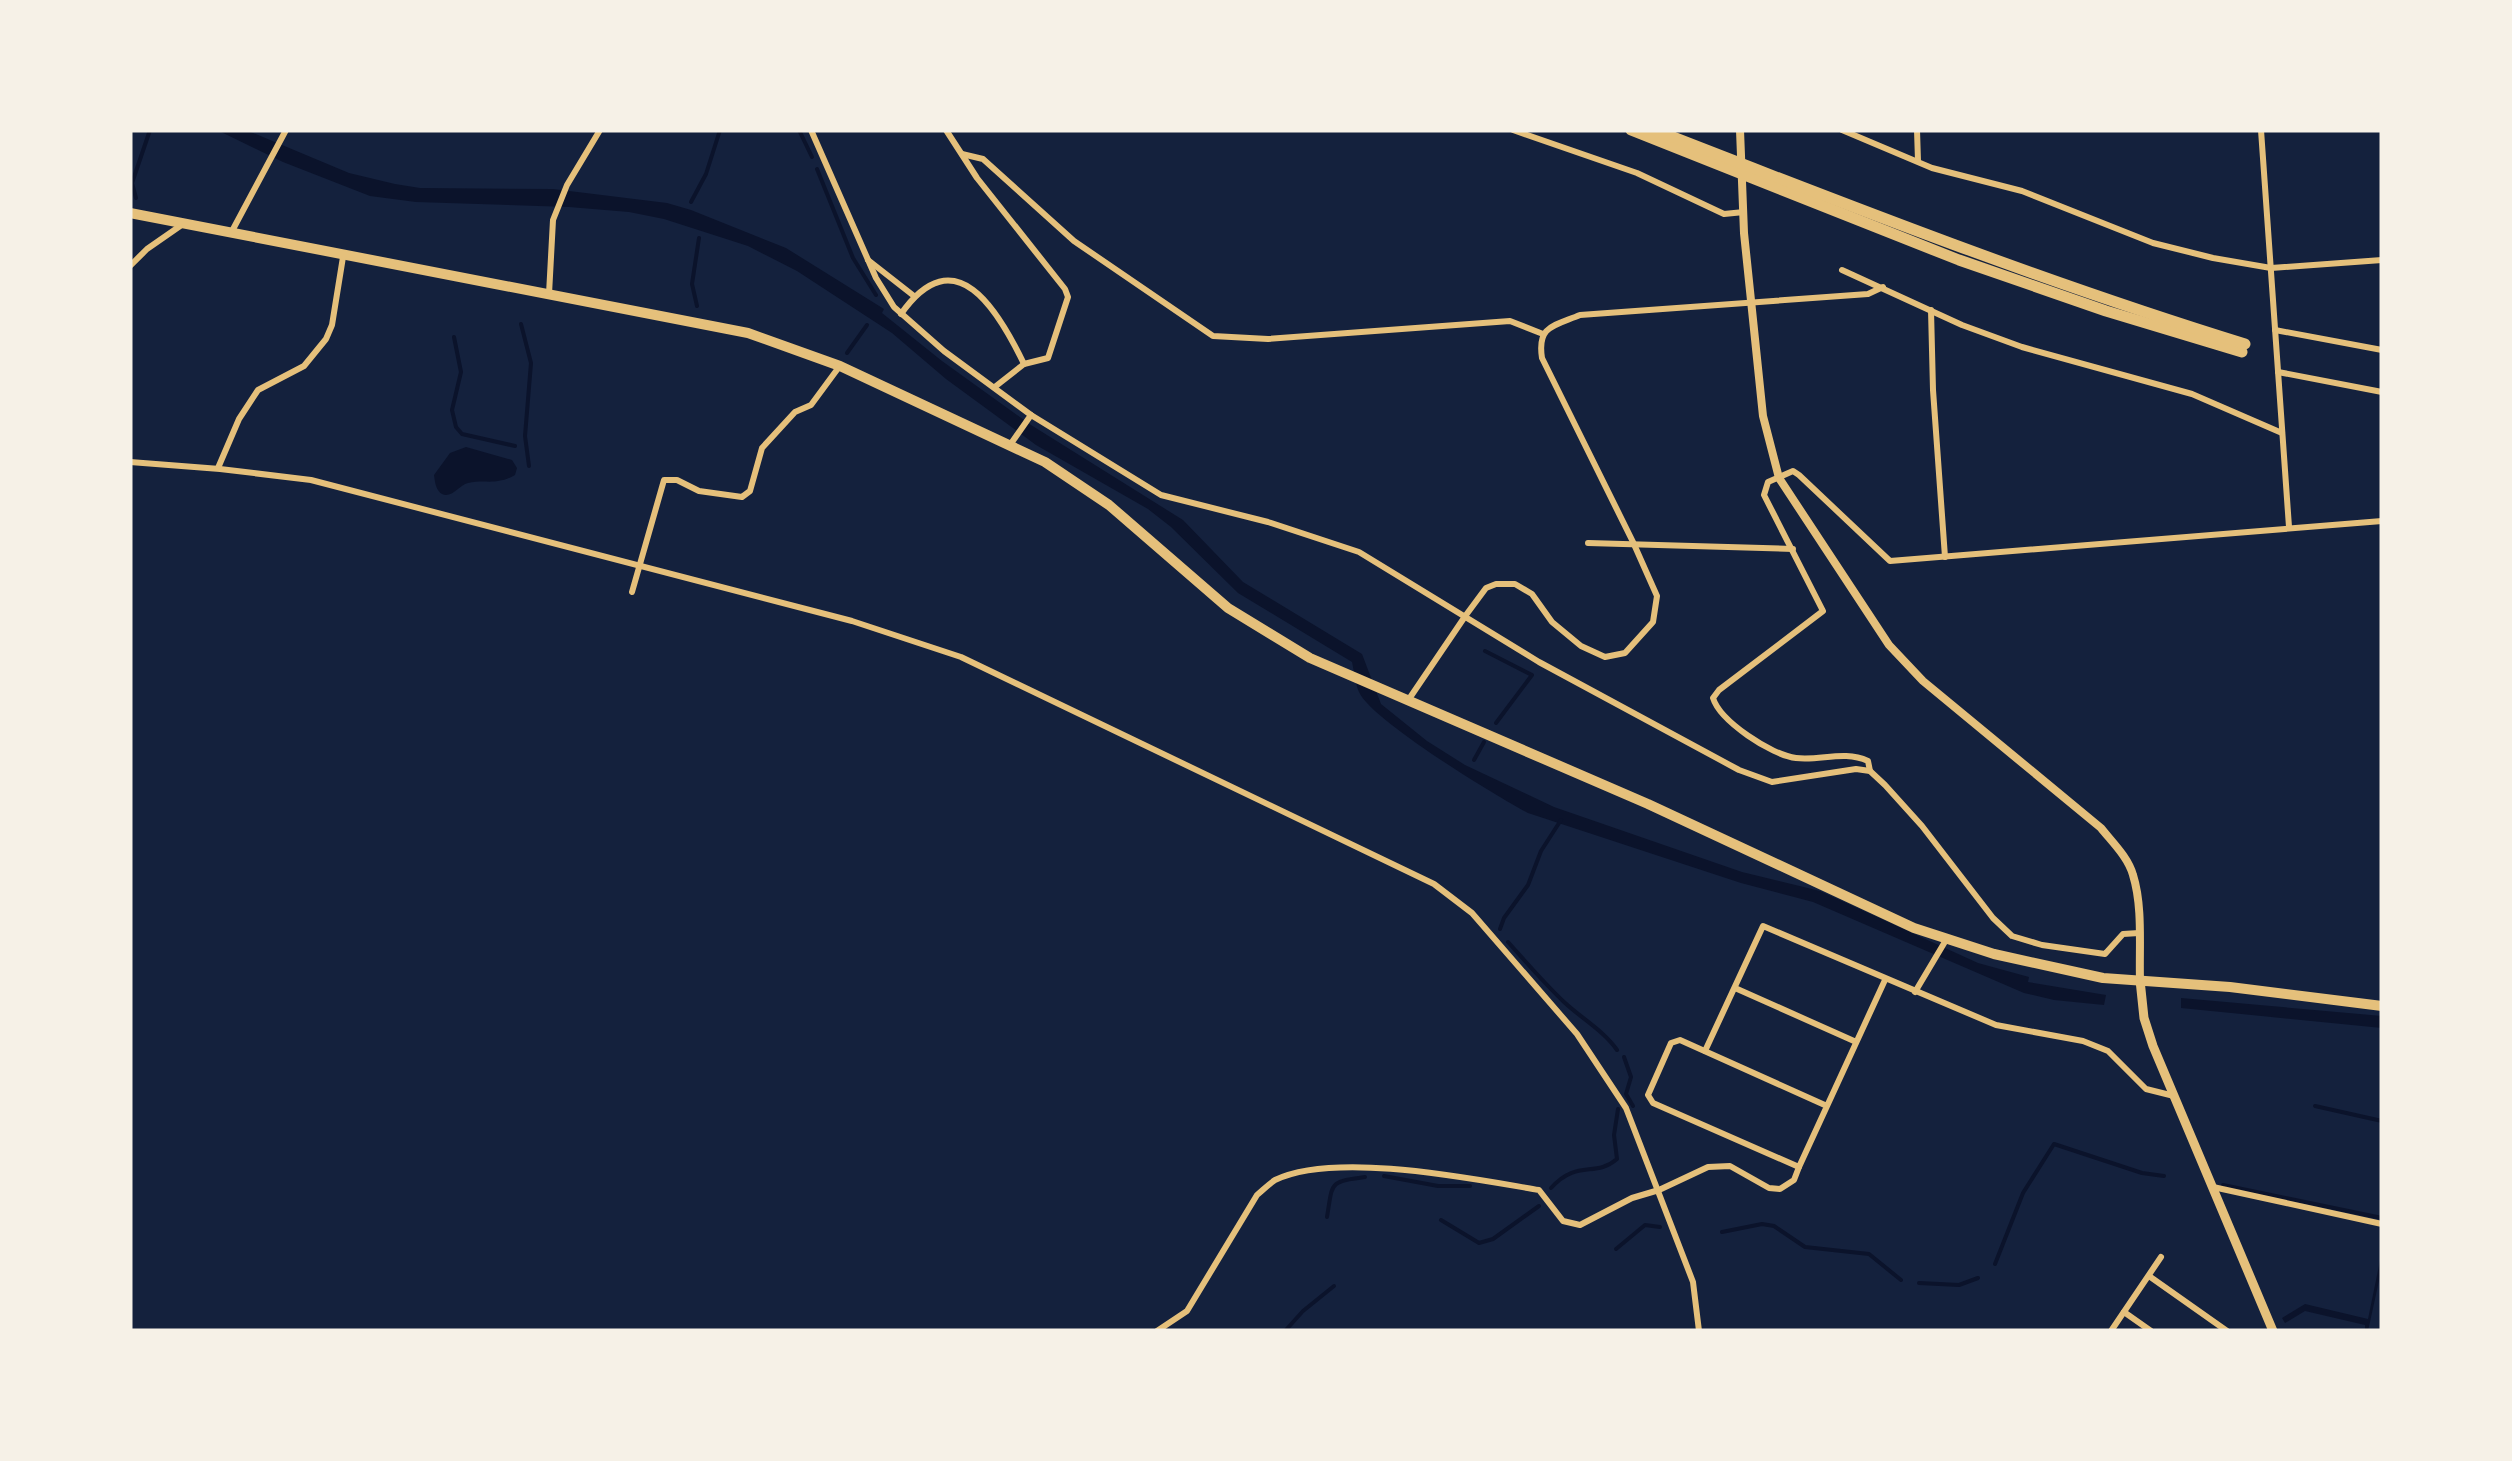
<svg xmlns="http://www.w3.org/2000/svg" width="2512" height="1461" viewBox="0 0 2512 1461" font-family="Lora,serif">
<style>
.water{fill:#0b132b}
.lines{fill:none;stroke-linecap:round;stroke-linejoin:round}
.stream{stroke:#0b132b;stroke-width:4}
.minor{stroke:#e5c07b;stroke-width:6}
.tertiary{stroke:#e5c07b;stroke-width:8}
.secondary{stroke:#e5c07b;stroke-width:9}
.primary{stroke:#e5c07b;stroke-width:10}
.motorway{stroke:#e5c07b;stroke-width:11}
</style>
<rect width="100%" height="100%" fill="#14213d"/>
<g class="water">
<path d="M217,130H246L349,173L395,184L420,188L553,189L667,203L691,210L786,248L884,309L882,313L942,361L1031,425L1183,520L1243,582L1362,654L1381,704L1427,741L1465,765L1554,807L1742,872L1820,891L1978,963L2029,977L2028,982L2106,995L2104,1005L2054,1000L2024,993L1813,902L1741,883L1528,813C1496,796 1371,720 1359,692C1355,683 1354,671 1352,662L1238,593L1171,527L1148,509L1036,445L946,379L892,333L797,271L748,246L664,219L629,212L569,207L416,202L370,196L283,162Z"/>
<path d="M466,447L512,460L517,468L515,475C496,486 486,479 468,483C460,485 454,495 446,495C436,494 435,482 434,475L450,453Z"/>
<path d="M2181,998L2382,1016V1028L2181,1008Z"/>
<path d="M2382,1251V1267L2368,1331H2365V1325L2305,1311L2285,1323L2282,1318L2305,1304L2368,1319Z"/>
</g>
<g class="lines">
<g class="stream">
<path d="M799,130L812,157"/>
<path d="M817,169L853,258L876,295"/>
<path d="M136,198L132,183L150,130"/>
<path d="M691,202L706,174L720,130"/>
<path d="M697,306L692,284L699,238"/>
<path d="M521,324L531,363L525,436L529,466"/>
<path d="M454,337L461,372L452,410L456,427L462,434L515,446"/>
<path d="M847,353L867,325"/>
<path d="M1485,651L1532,675L1496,723"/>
<path d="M1474,760L1484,742"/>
<path d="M1500,929L1504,918L1528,885L1541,851L1561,820"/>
<path d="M1508,942C1526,962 1544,983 1564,1002C1581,1018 1604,1031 1617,1050"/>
<path d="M1624,1057L1631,1077L1626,1094L1633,1106"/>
<path d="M2315,1106L2382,1121"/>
<path d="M1384,1176L1438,1186H1470"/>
<path d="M2223,1185L2382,1218"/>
<path d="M1551,1188C1577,1159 1595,1178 1617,1159L1614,1135L1618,1109"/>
<path d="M1327,1217C1333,1182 1328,1182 1365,1177"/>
<path d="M1441,1220L1479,1243L1493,1239L1539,1206"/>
<path d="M1722,1232L1762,1224L1774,1226L1805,1247L1869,1254L1901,1280"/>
<path d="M1616,1249L1645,1225L1660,1227"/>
<path d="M1995,1264L2023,1193L2054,1144L2142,1173L2164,1176"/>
<path d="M1919,1283L1959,1285L1978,1278"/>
<path d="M1285,1331L1303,1311L1334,1286"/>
</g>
<g class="minor">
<path d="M811,130L876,278L894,307L944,351L1031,415L1161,495L1268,522L1359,552L1539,662L1739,770L1772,782L1856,769L1870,771L1885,785L1922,826L1993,918L2012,936L2042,945L2105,954L2123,934L2139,933"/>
<path d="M946,130L977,178L1065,289L1068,297L1048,358L1024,364L996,386"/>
<path d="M1513,130L1637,173L1724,214L1744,212"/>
<path d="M1842,130L1932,168L2022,191L2153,243L2213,258L2271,268L2382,260"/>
<path d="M1917,130L1918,161"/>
<path d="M2261,130L2289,527"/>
<path d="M962,154L983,159L1074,241L1213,336L1268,339L1510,321L1543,334"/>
<path d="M231,233L286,130"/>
<path d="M868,260L914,296"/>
<path d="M130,266L147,249L183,224"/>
<path d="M1842,270L1962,325L2022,347L2192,394L2282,433"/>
<path d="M549,294L553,220L567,185L600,130"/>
<path d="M1931,310L1933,390L1945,557"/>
<path d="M901,314C955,237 998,310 1024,364"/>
<path d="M2275,330L2382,350"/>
<path d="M2278,372L2382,392"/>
<path d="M1010,445L1031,415"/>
<path d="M130,462L220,469L311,480L852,621L961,657L1434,884L1472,913L1577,1034L1626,1108L1693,1282L1699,1331"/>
<path d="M218,468L239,419L258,390L304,366L326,339L332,325L343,257"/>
<path d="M1588,543L1793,549"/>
<path d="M632,592L664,480H677L699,491L742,497L750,491L762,448L795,412L811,405L839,367"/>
<path d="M1409,699L1466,615L1486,588L1496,584H1515L1532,594L1552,622L1581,646L1605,657L1625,653L1653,622L1657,596L1633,542L1542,358C1537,326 1553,326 1580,315L1868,294L1883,287"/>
<path d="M1870,771L1868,761C1844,750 1821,761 1796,758C1771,755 1720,721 1713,698L1719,690L1823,611L1764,495L1768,482L1793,471L1799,475L1890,561L2382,521"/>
<path d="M1735,988L1854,1041"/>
<path d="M1915,992L1946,940"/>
<path d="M1705,1051L1763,926L1996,1025L2083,1041L2108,1051L2146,1089L2174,1096"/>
<path d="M1827,1106L1680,1040L1671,1043L1648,1095L1653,1103L1799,1167L1885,980"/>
<path d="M2213,1187L2382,1224"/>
<path d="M2149,1276L2227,1331"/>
<path d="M2124,1312L2151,1331"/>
<path d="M1157,1331L1187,1311L1257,1195C1263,1190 1269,1184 1275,1180C1336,1151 1473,1179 1539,1190L1563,1221L1580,1225L1632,1198L1659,1190L1708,1167L1730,1166L1769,1188L1780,1189L1794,1180L1799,1167"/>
<path d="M2111,1331L2161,1257"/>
</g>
<path class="tertiary" d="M1740,130L1744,233L1763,416L1779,478L1889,645L1923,681L2101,828C2112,842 2128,857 2133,875C2143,907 2139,947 2140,980"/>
<path class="secondary" d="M2140,980L2144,1018L2153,1046L2273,1331"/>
<path class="primary" d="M130,213L748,333L840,366L1045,462L1109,505L1228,608L1310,658L1648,804L1914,928L1994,954L2103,978L2230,987L2382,1006"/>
<g class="motorway">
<path d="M1631,130L1959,260L2106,311L2242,352"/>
<path d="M1655,130C1850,206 2044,282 2245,344"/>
</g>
</g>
<rect width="2512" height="1461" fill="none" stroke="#f6f1e7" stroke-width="265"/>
</svg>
